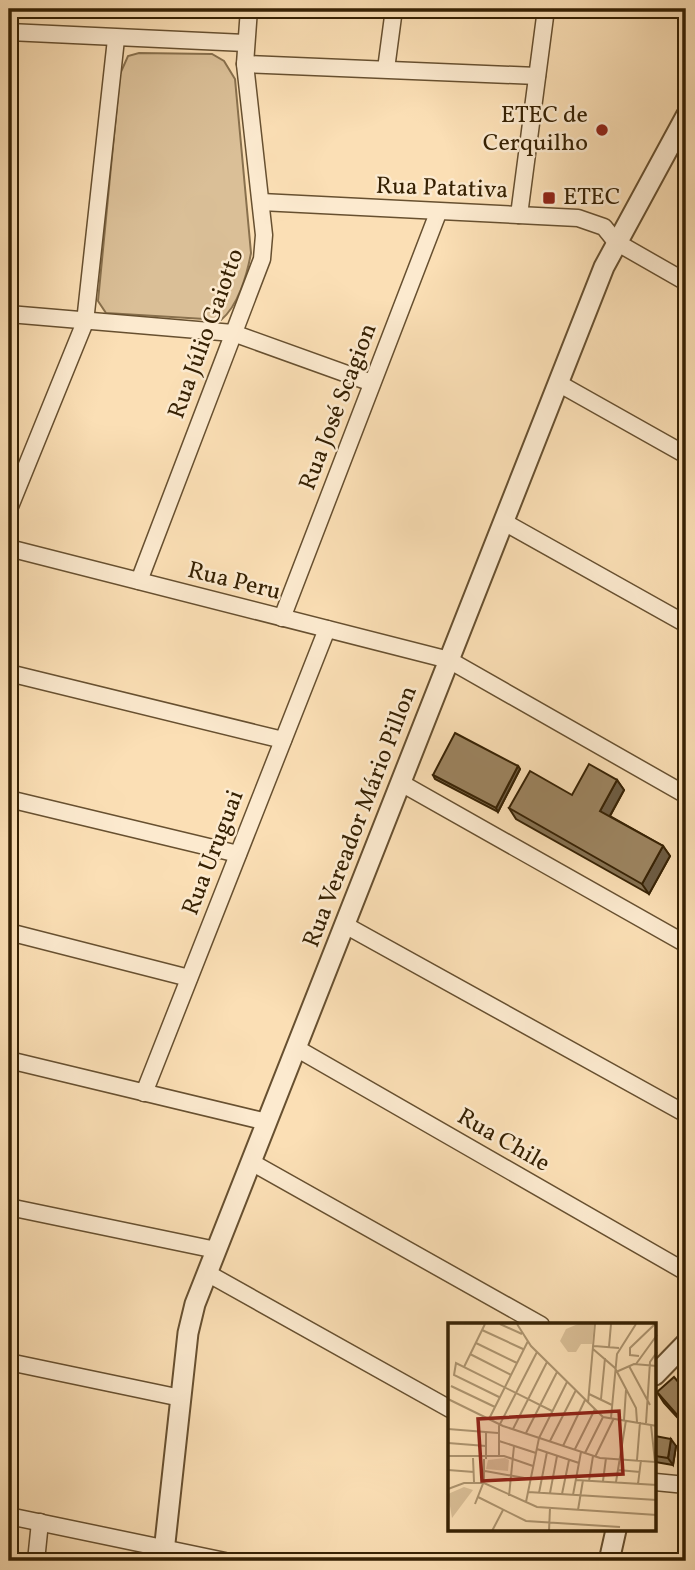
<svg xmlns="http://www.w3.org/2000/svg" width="695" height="1570" viewBox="0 0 695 1570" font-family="Vollkorn,serif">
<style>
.green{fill:#dabf97;stroke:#88704d;stroke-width:2}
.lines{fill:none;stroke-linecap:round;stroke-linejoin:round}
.minor-casing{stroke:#675030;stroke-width:19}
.tertiary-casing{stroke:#675030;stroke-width:23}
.minor{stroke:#fceacf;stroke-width:16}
.tertiary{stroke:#fceacf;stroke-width:19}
.wall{fill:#867253;stroke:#362103;stroke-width:2}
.shaded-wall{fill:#6d5c43;stroke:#362103;stroke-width:2}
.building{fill:#9c8460;stroke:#362103;stroke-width:2}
.poi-dot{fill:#8f2418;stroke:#fceacf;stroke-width:2.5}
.labels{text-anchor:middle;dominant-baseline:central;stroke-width:5;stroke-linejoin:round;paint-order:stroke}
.poi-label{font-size:24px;fill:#362103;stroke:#fceacf;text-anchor:end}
.street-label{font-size:24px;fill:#362103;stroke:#fceacf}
.inset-road{fill:none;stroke:#ac936e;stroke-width:2}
.view{fill:#8f2418;fill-opacity:0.15;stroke:#8f2418;stroke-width:3.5}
.inset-edge{fill:none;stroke:#362103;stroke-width:3.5}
</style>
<rect width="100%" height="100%" fill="#fbdfb5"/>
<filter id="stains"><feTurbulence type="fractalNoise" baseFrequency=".00286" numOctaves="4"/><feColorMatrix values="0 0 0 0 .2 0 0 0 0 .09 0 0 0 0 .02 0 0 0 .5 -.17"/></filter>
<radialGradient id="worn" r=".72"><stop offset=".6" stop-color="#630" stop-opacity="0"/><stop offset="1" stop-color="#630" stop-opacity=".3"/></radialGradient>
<path class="green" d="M139,53L212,54L224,61L235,79L251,253C247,275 238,306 221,320L106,313L98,301L120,74L128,56Z"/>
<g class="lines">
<defs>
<g id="minor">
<path d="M9,32L245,43"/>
<path d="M245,64L537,76"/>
<path d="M386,69L394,9"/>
<path d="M261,202L578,218L604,227L616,242L686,282"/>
<path d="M519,215L546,9"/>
<path d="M9,314L233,333L372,383"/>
<path d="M558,383L686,455"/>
<path d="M9,509L85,322L116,39"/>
<path d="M504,522L686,624"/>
<path d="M9,548L449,660L686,795"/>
<path d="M139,581L262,259L264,235L245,64L249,9"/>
<path d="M282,618L438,213"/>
<path d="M9,673L283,740"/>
<path d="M401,783L686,944"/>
<path d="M9,799L238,854"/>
<path d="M345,925L686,1114"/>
<path d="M9,932L189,978"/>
<path d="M296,1048L686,1272"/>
<path d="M9,1060L267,1122"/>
<path d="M144,1093L327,629"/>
<path d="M251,1162L541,1325"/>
<path d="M9,1207L216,1250"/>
<path d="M207,1273L450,1409"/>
<path d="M9,1362L181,1398"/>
<path d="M655,1482L686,1485"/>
<path d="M9,1516L225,1561"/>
<path d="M36,1561L40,1522"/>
</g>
<g id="tertiary">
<path d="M655,1375L686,1343"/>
<path d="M163,1561L188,1333L195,1304L604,267L686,116"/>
<path d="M609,1561L616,1530"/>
</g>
</defs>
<use href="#minor" class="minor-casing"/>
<use href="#tertiary" class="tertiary-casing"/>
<use href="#minor" class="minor"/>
<use href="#tertiary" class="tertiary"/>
</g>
<g class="wall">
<path d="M518,766L520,769L498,812L435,779L433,775Z"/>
<path d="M617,780L624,790L610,816L663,846L670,856L649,894L516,819L509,808L572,795Z"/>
<path d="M686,1391V1427L664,1403L657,1392Z"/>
<path d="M655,1436L676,1446L673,1465L655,1462Z"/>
</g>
<g class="shaded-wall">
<path d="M518,766L520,769L498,812L496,808Z"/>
<path d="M617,780L624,790L607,821L600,811Z"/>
<path d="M663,846L670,856L649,894L642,884Z"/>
<path d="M671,1439L676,1446L673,1465L668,1458Z"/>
</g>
<g class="building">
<path d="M455,733L518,766L496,808L433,775Z"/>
<path d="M589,764L617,780L600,811L663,846L642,884L509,808L530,771L572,795Z"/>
<path d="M686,1366V1377L681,1371Z"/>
<path d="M674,1377L686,1391V1425L657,1392Z"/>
<path d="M655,1436L671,1439L668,1458L655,1456Z"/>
</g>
<g class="poi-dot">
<circle cx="602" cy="130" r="7"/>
<rect x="542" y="191" width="14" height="14" rx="3.5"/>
</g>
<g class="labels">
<g class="poi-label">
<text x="588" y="116">ETEC de<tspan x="588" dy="28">Cerquilho</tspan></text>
<text x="563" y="198" text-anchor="start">ETEC</text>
</g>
<g class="street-label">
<text transform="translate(442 189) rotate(2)">Rua Patativa</text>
<text transform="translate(207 334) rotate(-70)">Rua Júlio Gaiotto</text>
<text transform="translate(339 407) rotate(-69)">Rua José Scagion</text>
<text transform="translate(234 582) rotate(14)">Rua Peru</text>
<text transform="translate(361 817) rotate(-69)">Rua Vereador Mário Pillon</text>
<text transform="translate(214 853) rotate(-69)">Rua Uruguai</text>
<text transform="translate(503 1141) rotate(30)">Rua Chile</text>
</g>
</g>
<g transform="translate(448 1323)">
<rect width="208" height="208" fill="#fbdfb5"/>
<path d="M130,1H146L144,21H133L128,29H120L112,18L118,6ZM57,135L61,137L60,148L38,146L40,137ZM16,164L25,167L4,195L0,171Z" fill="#dabf97"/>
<path class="inset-road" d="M52,1L74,11M69,1L83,23L155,94L209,103M34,7L75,26M28,20L69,40M146,23L171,25M161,24L163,1M145,26L167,45L188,85L189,99M22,31L63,52M191,33L182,32V25L207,1M188,41L209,12M181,43L202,82M16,44L37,1M168,49L186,41L209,43M3,63L47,84M141,71L164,82M51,74L6,52L8,40L104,88M0,76L55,103L152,135L207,139L203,102M153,76L157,35M140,80L147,1M163,95L169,31L188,1M41,96L80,18M176,97L178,67M198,100L202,39L209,29M0,106L50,110M65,106L99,39M38,109V136M78,110L109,49M51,118L88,130M102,118L128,67M0,120L38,123M115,123L137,77M89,126L131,140M127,126L147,86M137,130L155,94M0,133H56L85,143M51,134V103L89,29M147,134L166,95M25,135L26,159M189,137L192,99M0,147L26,149M170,147L192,149M37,148L82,156M128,157L209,162M141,158L145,133M155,158L158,135M168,159L178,97M190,161L193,137M0,166L16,160H36L89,184L209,192M80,169L209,177M91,170L99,129M102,170L109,133M114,171L121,137M125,172L133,129M61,173L66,123M30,174L78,198L172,204M78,179L91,115L119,59M27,181L36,158V136M130,187L135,157M44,208L55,187M101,208L102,185"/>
<path class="view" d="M171,88L175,151L34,158L30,96Z"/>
<rect width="208" height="208" class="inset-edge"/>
</g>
<rect width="695" height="1570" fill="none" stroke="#fbdfb5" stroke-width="35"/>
<rect x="10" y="10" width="674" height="1549" fill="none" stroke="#362103" stroke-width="3.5"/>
<rect x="18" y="18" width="660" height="1535" fill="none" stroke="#362103" stroke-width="2"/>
<rect width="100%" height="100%" filter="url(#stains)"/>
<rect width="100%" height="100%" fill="url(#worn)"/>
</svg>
